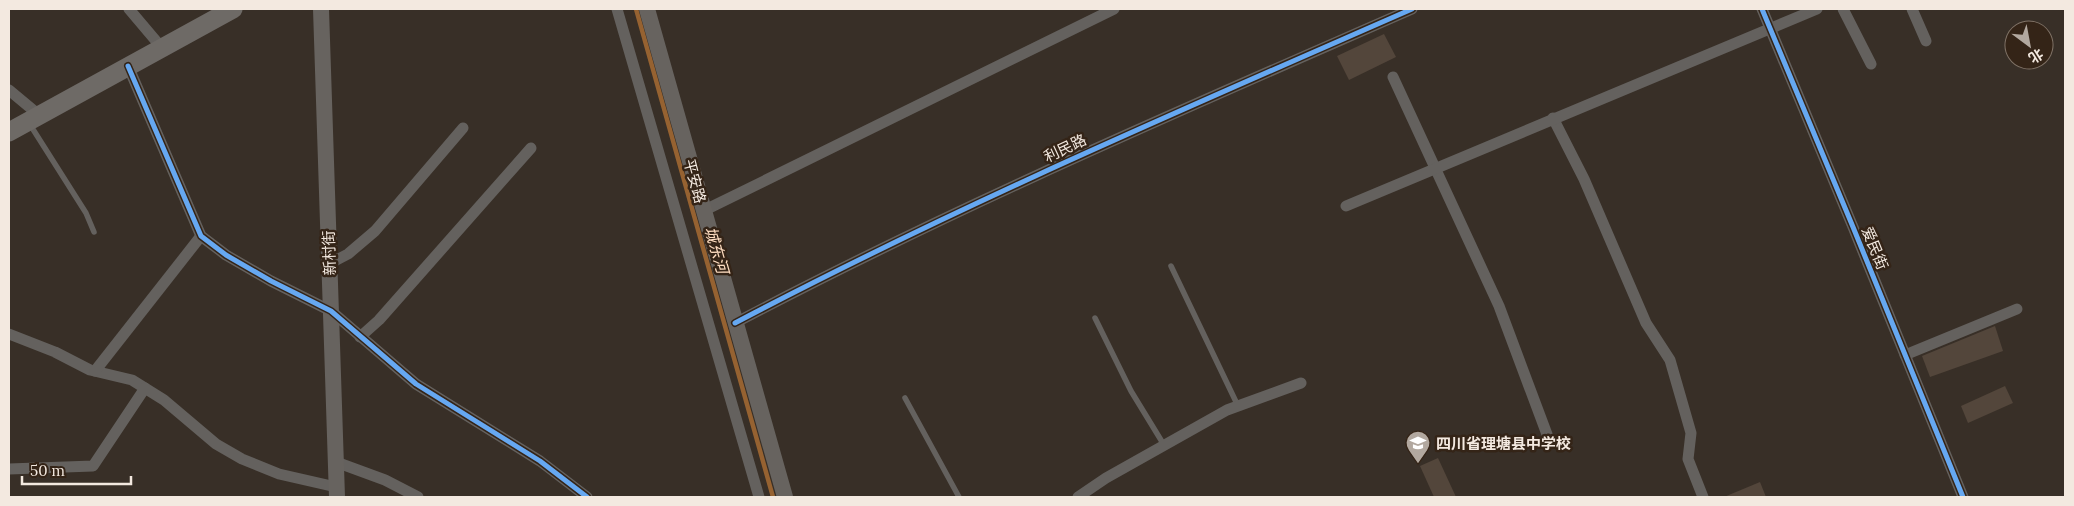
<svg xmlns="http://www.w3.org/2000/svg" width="2074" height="506" viewBox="0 0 2074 506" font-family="Lora,'Noto Sans SC',serif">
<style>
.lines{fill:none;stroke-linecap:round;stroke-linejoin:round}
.stream{stroke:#966231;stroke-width:4.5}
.building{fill:#53463b}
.lane{stroke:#64615e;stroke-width:5.5}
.street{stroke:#64615e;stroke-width:11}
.secondary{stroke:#67635f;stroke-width:16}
.primary{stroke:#6e6a66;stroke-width:19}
.cycleway-casing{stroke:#342417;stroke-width:8}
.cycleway{stroke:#66a8f1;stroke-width:5}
.labels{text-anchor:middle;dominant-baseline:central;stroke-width:5;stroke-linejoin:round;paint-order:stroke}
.street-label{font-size:15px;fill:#f3e9e0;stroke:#342417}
.poi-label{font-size:15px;font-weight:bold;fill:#f3e9e0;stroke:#342417;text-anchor:start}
.water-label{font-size:16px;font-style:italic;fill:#feddc1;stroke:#342417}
</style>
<rect width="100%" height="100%" fill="#382f27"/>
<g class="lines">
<path class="stream" d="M636,9L773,497"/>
</g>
<g class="building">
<path d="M1384,34L1396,57L1349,80L1337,56Z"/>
<path d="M1995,326L2003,351L1930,377L1922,356Z"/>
<path d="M2005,386L2013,403L1968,423L1961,406Z"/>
<path d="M1438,458L1456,497H1434L1420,466Z"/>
<path d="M1760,482L1766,497H1724Z"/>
</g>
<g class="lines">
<g class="lane">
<path d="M29,123L86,213L94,232"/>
<path d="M1171,266L1238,406"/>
<path d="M1095,318L1131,391L1164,445"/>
<path d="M905,398L959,497"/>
</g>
<g class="street">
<path d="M129,9L162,48"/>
<path d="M617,9L759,497"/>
<path d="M1762,9L1853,227L1963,497"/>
<path d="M1843,9L1871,64"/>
<path d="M1912,9L1926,41"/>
<path d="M128,66L201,236L226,255L271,281L331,311L416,384L540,461L587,497"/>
<path d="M1393,77L1499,306L1548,437"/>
<path d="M9,90L39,115"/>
<path d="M1553,118L1584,179L1646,323L1670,360L1691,433L1688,459L1703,497"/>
<path d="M1346,206L1817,9"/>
<path d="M703,211L1114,9"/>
<path d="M329,264L348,254L375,231L463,128"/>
<path d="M735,323C955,207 1184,109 1412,9"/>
<path d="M9,334L55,352L90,370L132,380L164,400L216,444L242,459L279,474L336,487"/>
<path d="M360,337L379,320L531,148"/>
<path d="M1905,355L2017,309"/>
<path d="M95,371L201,236"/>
<path d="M336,462L385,480L418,497"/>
<path d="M9,469L93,466L145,388"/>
<path d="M1078,497L1106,478L1227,410L1301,383"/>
</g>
<g class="secondary">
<path d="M321,9L337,497"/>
<path d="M647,9L785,497"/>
</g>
<path class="primary" d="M9,132L233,9"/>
<defs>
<g id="cycleway">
<path d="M1762,9L1853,227L1963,497"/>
<path d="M128,66L201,236L226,255L271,281L331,311L416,384L540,461L587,497"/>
<path d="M735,323C955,207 1184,109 1412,9"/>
</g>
</defs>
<use href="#cycleway" class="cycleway-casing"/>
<use href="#cycleway" class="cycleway"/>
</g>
<defs>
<symbol id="school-pin" viewBox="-11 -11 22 30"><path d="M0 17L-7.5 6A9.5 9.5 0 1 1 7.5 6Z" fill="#b2a89f" stroke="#342417"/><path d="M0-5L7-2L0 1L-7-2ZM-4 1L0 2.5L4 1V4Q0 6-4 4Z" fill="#fff"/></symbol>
</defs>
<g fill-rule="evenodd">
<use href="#school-pin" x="1404" y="429" width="28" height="38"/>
</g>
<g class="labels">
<g class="street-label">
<text transform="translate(1065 148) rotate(-25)">利民路</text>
<text transform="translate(695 181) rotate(75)">平安路</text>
<text transform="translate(1875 248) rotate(68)">爱民街</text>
<text transform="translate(329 253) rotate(-92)">新村街</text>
</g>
<g class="poi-label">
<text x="1436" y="443">四川省理塘县中学校</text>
</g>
<g class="water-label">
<text transform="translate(717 250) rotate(74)">城东河</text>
</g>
</g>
<rect width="2074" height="506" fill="none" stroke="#f3e9e0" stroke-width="20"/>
<g transform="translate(2029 45) rotate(148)"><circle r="24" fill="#342417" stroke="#807367"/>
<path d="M0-4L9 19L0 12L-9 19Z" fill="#b2a89f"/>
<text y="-8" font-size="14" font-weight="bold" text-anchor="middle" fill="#f3e9e0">北</text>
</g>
<path d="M22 476v8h109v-8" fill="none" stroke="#f3e9e0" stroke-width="2.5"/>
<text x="30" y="476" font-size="15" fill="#f3e9e0" stroke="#342417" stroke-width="4" paint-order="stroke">50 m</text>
</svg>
